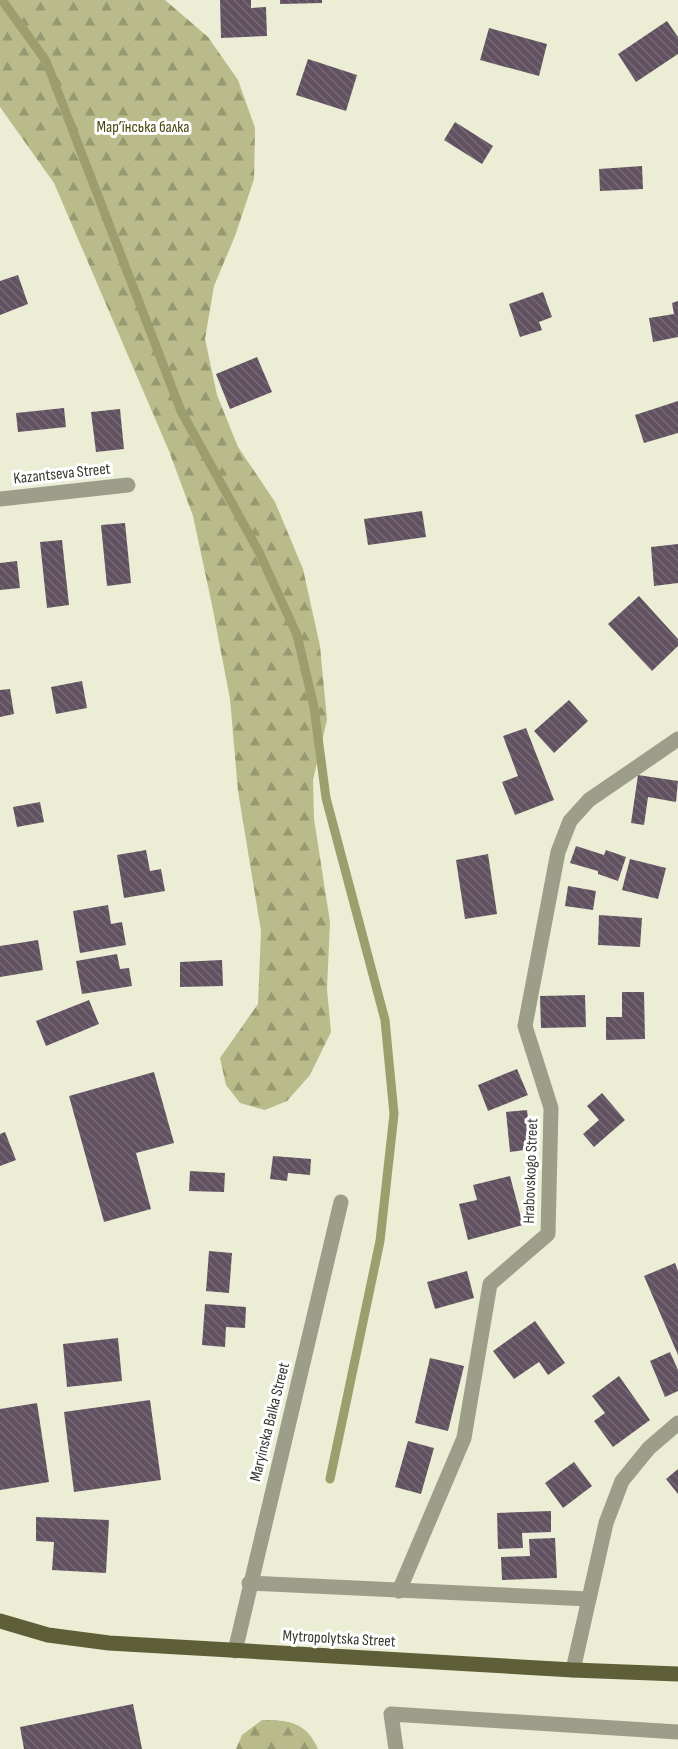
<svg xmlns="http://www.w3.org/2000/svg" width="678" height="1749" viewBox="0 0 678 1749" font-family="'Sofia Sans Condensed',sans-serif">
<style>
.forest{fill:url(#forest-firs)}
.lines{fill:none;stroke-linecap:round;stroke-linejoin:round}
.stream{stroke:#9c9e6e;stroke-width:9}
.building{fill:url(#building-back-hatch)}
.minor{stroke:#9d9e89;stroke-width:15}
.major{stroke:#5e5f38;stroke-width:15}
.labels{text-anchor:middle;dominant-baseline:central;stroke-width:6;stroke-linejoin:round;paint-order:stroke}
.park-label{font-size:16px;fill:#47480c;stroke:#fff}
.street-label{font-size:16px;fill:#37382f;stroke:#fff}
</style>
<defs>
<pattern id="forest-firs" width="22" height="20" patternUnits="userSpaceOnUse" patternTransform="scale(1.5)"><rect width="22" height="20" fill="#b9bb8a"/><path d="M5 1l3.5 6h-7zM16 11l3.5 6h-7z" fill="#979971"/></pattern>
<pattern id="building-back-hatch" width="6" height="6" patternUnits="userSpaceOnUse" patternTransform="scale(1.5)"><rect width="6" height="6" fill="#625261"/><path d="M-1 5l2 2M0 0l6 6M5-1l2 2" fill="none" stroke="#756974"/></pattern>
</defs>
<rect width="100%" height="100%" fill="#ebedd5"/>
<g class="forest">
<path d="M0,0H165L208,37L238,80L255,128L254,179L235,236L214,286L205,339L217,395L238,447L275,502L303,569L320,646L327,720L313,780L314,819L330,922L327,989L331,1032L310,1075L287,1101L265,1110L240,1103L226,1085L220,1058L258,1004L261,931L238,791L230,699L212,605L193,516L169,451L54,183L0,107Z"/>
<path d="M262,1720C289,1720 306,1722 318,1749H236L242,1735Z"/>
</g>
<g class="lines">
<path class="stream" d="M2,0L46,61L181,411L259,552L297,635L314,707L326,798L385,1020L394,1114L380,1241L330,1479"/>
</g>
<g class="building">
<path d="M220,0H251V8L266,7L267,36L221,38Z"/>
<path d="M280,0H322V3L280,4Z"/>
<path d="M667,21L678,37V54L636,82L618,54Z"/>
<path d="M489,28L547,44L539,76L480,60Z"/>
<path d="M308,59L357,75L346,111L296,95Z"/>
<path d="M455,122L493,146L482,164L444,140Z"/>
<path d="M642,166L643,189L600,191L599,169Z"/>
<path d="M18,275L28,304L0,315V281Z"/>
<path d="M543,292L552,317L539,322L542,330L520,337L509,304Z"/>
<path d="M678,301V337L653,342L649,318L674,314L672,303Z"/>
<path d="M257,357L272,392L230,409L216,374Z"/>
<path d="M678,401V433L644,443L635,415Z"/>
<path d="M64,408L66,427L18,432L16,413Z"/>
<path d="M120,409L124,449L96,452L91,412Z"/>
<path d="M422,511L426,537L368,545L364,519Z"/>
<path d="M125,523L131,583L107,586L101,525Z"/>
<path d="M62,540L69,605L47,608L40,542Z"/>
<path d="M678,544V583L654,586L651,547Z"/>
<path d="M17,561L20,588L0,590V563Z"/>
<path d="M639,596L678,639V646L652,671L608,624Z"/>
<path d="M82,681L87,708L56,714L51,687Z"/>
<path d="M10,689L14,714L0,717V690Z"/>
<path d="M569,700L588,721L554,753L534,731Z"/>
<path d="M526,728L554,800L515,815L502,782L518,776L503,736Z"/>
<path d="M638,775L678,781L676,802L648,797L644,825L631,823Z"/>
<path d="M40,802L44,822L17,827L13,807Z"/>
<path d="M576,846L604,855L606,850L626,857L618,881L598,874V871L570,863Z"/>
<path d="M146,850L150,871L161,869L165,891L124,898L117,855Z"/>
<path d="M488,854L497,914L465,919L456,860Z"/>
<path d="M630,859L666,868L658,899L622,890Z"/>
<path d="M568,886L596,891L593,910L565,906Z"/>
<path d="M108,905L111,924L122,922L126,945L80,953L73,911Z"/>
<path d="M599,915L642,918L640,947L598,945Z"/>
<path d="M38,940L43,970L0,977V946Z"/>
<path d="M117,954L120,969L129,968L132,986L82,994L76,961Z"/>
<path d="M222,960L223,986L180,987V962Z"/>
<path d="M622,992H644L645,1039L606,1040V1017H622Z"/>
<path d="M585,995L586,1027L541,1028L540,996Z"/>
<path d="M89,1000L99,1024L46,1046L36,1021Z"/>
<path d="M517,1069L528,1095L488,1111L478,1085Z"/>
<path d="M154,1072L174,1143L136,1153L151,1209L104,1222L69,1096Z"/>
<path d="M602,1093L625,1120L594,1147L583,1134L599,1120L587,1106Z"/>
<path d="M527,1110L532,1149L510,1152L506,1112Z"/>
<path d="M5,1132L16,1160L0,1166V1134Z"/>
<path d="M273,1156L311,1159L310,1175L288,1173L287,1181L270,1179Z"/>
<path d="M190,1171L225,1173L224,1192L189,1191Z"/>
<path d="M510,1176L523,1225L468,1240L459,1204L477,1200L473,1185Z"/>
<path d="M209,1251L232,1253L229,1293L206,1291Z"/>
<path d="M675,1263L678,1271V1355L644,1276Z"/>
<path d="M467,1271L474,1298L435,1309L427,1282Z"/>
<path d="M205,1304L246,1307L245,1328L226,1327L225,1347L202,1345Z"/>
<path d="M535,1321L565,1363L548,1375L539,1362L514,1379L493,1351Z"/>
<path d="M118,1338L122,1381L67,1387L63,1344Z"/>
<path d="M670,1352L678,1370V1391L665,1397L650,1361Z"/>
<path d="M430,1358L464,1366L448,1431L415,1423Z"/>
<path d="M619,1376L650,1420L613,1447L594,1421L605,1413L592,1396Z"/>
<path d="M150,1400L161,1480L74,1492L64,1412Z"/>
<path d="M37,1403L49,1482L0,1490V1409Z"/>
<path d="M408,1441L434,1448L421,1494L395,1487Z"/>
<path d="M574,1462L592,1486L563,1508L545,1483Z"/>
<path d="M678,1469V1494L666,1479Z"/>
<path d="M551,1511V1532L522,1533L523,1548L498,1549L497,1513Z"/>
<path d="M36,1517L109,1520L106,1573L52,1570L54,1542L36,1541Z"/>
<path d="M555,1538L557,1578L502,1580L501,1557L530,1556L529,1539Z"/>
<path d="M133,1704L142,1749H24L20,1727Z"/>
</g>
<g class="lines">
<g class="minor">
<path d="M0,499L128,485"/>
<path d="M249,1583L589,1599"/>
<path d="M399,1591L464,1438L490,1284L548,1234L551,1108L525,1026L558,852L570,821L589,800L678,739"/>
<path d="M235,1651L341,1202"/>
<path d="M573,1670L606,1523L622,1481L649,1448L678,1423"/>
<path d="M396,1749L391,1714L678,1732"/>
</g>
<path class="major" d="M0,1621L48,1635L109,1643L573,1670L678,1674"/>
</g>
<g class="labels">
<g class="park-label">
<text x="143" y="127">Мар’їнська балка</text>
</g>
<g class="street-label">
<text transform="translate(62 474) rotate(-6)">Kazantseva Street</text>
<text transform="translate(531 1171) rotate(-88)">Hrabovskogo Street</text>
<text transform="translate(270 1422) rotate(-76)">Maryinska Balka Street</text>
<text transform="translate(339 1639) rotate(3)">Mytropolytska Street</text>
</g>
</g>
</svg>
